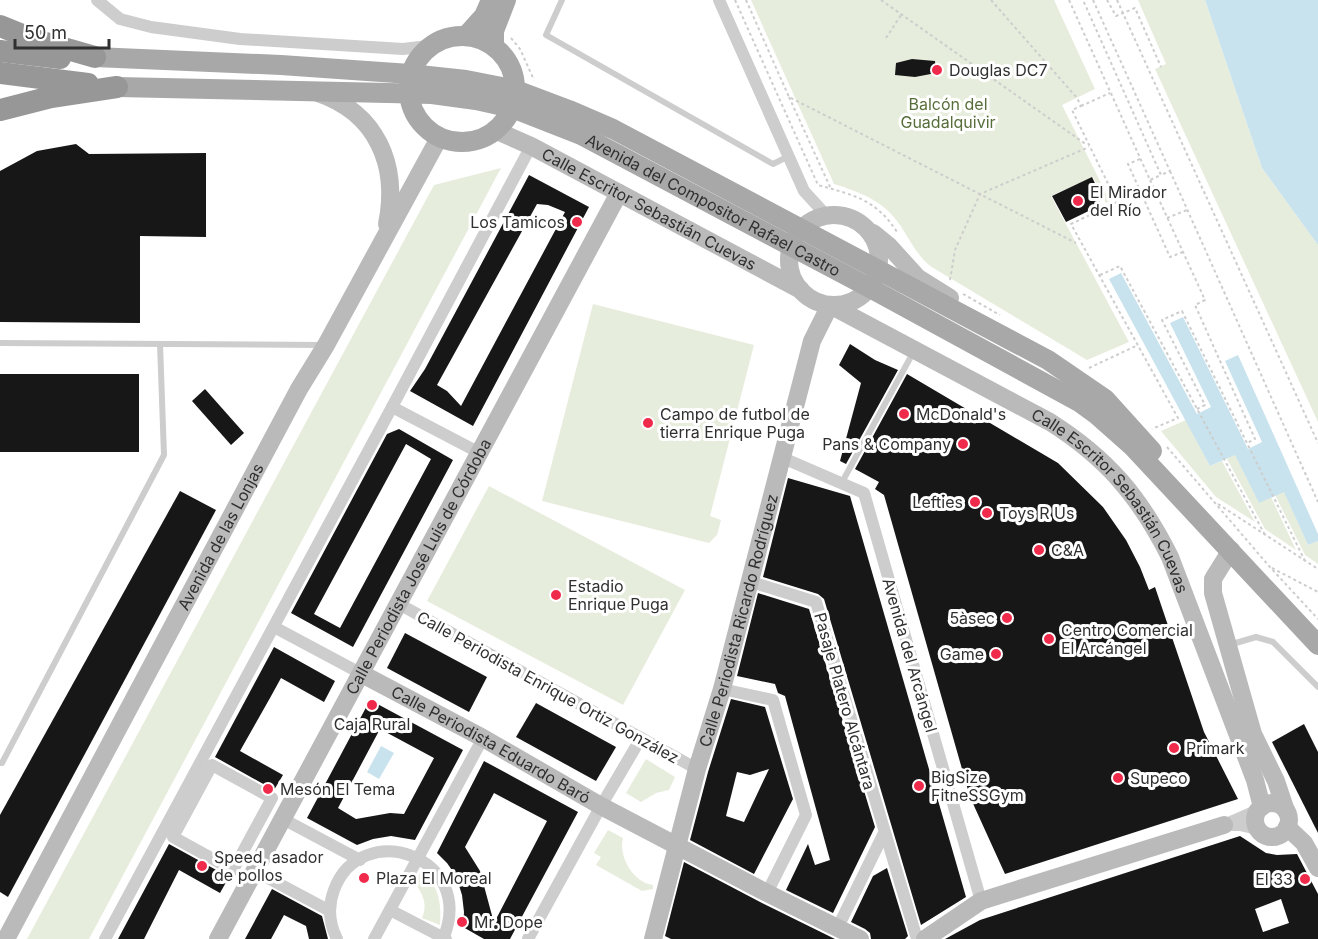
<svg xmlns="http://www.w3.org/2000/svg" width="1318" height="939" viewBox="0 0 1318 939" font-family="Inter,sans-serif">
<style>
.green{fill:#e7eddd}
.water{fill:#c8e3ee}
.building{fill:#171717;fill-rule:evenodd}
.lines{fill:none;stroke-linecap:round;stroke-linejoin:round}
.path{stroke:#cdcdcd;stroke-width:2;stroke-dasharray:3 3;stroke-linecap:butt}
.lane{stroke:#cdcdcd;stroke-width:6}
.street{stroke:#cdcdcd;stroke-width:12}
.secondary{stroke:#bababa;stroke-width:18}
.primary{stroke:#a8a8a8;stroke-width:20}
.highway{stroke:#979797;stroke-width:22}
.poi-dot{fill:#ef2a4a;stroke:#fff;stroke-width:2}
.labels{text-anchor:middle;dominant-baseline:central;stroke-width:6;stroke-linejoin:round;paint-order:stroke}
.poi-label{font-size:16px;fill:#303030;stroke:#fff;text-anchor:start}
.park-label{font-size:16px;fill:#576e3a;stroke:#fff}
.street-label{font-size:16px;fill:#303030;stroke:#fff}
</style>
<rect width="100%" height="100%" fill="#fff"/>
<g class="green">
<path d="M751,0H1054L1095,89L1062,105L1110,201L1106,203L1093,177L1051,196L1129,342L1087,360L930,266C916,254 910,240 900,225C884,201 860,192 834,184Z"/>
<path d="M1138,0H1205L1262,168L1318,245V422L1155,69L1166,64Z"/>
<path d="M501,168L89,939H27L434,185Z"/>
<path d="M593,304L754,345L710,516L721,520L717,535L709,543L542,501Z"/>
<path d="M1186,420L1210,466L1222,461L1255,522L1216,497L1161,431Z"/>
<path d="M1235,454L1259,502L1271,497L1296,550L1265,529L1227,459Z"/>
<path d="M489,486L685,590L623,705L427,601Z"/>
<path d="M1284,491L1308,545L1318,541V564L1305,555L1275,495Z"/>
<path d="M646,759L675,777L669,790L656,793L641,802L626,793Z"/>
<path d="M608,830L623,838C618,857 634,883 653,885V889L642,891L596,865L601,857L594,853Z"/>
<path d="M422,869C438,886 442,902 440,925L422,918C428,904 423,895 415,883Z"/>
</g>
<g class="water">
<path d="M1205,0H1318V245L1262,168Z"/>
<path d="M1121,273L1197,414L1211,407L1170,323L1183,317L1248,449L1262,442L1225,361L1238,355L1318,534V541L1308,545L1284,492L1259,503L1235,455L1210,466L1109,279Z"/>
<path d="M381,746L394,753L379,779L367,772Z"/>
</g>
<g class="building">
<path d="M912,59L935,61L936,73L915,77L895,75L896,63Z"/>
<path d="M76,144L89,154L206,153V237L140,236V323L0,322V171L37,151Z"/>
<path d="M529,175L589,207L473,426L410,391L425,369ZM537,204L548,205L565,212L461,406L447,391L437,385Z"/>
<path d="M1092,177L1101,196L1098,198L1101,205L1066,222L1052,196Z"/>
<path d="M850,344L875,360L898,370L846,464L840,461L861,383L839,365Z"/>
<rect x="0" y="374" width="139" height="78"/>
<path d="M907,374L1058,463L1103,507L1126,540L1140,567L1149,590L1155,587L1204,732L1238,799L1005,874L970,797L884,495L875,489L879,482L855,469Z"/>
<path d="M205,389L244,433L231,445L192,401Z"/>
<path d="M399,429L453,460L353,647L291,613L387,434ZM406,444L431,459L340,628L314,614Z"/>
<path d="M788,478L850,496L966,897L921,925L824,599L818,594L763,577Z"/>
<path d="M180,491L216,510L8,897L0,892V815Z"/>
<path d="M758,593L809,609L875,827L833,913L786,890L808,844L815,865L830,860L785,696L778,693L775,684L737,676Z"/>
<path d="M405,633L487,677L469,712L387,668Z"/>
<path d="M274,647L335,681L324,702L281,678L270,698L240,751L283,775L274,790L215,757Z"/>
<path d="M731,699L765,707L793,799L754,874L690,840L708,772ZM769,769L744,822L726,816L737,772L750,775Z"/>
<path d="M370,700L463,750L415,840L391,836L373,839L357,845L307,818ZM380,729L434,758L404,814L390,813L356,819L338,808Z"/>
<path d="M536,703L616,747L596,781L516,737Z"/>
<path d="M1304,724L1318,752V833L1272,742Z"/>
<path d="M484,761L578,812L510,939H484L463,927L464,912L462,895L456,876L447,863L437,853ZM494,793L547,821L494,923L480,871L465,847Z"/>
<path d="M1240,836L1266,853L1277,855L1297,854L1318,894V939H945L980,920ZM1281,899L1289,923L1263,932L1255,909Z"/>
<path d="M169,844L229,877L220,893L179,870L144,939H118Z"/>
<path d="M684,862L762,903L835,939H671L665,936Z"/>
<path d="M887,868L908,936L905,939H871L870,933L865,929L851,922L873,876Z"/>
<path d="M272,889L322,916L328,939H309L306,926L284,915L271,939H245Z"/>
</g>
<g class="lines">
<g class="path">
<path d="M735,0L818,185C853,195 876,199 897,232"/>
<path d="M746,0L789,97L1076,243"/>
<path d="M881,0L1087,145"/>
<path d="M991,0L1077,98L1081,106L1072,110L1117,202L1071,224L1178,418L1152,429"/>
<path d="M1069,0L1150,180L1161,175L1083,0"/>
<path d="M1093,0L1170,171L1161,175"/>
<path d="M1107,0L1116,16L1135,8L1161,67"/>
<path d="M1117,0L1318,443"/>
<path d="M511,38L520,49L534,80"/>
<path d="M886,38L901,15"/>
<path d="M789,97L831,189"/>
<path d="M1081,106L1110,93"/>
<path d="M1140,159L1128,164L1170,257L1183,252"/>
<path d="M1170,171L1318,502"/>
<path d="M1150,180L1205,300L1195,305L1255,439L1247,443"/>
<path d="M1167,218L1187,210"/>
<path d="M1100,275L1120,266L1265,535"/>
<path d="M950,280L955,250L980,194L1089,147"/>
<path d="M963,294L1000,315"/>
<path d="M1089,368L1138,345"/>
<path d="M1197,409L1205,405L1162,320L1182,311L1305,561"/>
<path d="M1167,447L1269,566L1318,619"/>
<path d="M1218,504L1318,569"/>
<path d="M1272,568L1318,592"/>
</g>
<g class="lane">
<path d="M562,0L546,35L773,164L789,156"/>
<path d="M0,343L322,345"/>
<path d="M841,484L914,351"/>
<path d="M1229,645L1256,637L1273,642L1318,687"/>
<path d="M0,763H2L164,455L160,344"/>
</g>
<g class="street">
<path d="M97,0L120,19L151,27L240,39L403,49L428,46"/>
<path d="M719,0L804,191L826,215"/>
<path d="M392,407L478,452"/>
<path d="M783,458L864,493L981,901"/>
<path d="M748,581L816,602L917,939"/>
<path d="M399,604L697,769"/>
<path d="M274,627L362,674"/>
<path d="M722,689L773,700L806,815L767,893"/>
<path d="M212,765L272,798L233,870L173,837Z"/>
<path d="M283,819L360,860"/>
<path d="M1224,825L1258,810"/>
<path d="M1228,825H1240L1257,829"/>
<path d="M255,871L330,911"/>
<path d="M390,910L446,939"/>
<path d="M838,927L884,833"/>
<path d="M105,939L392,407L531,146"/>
<path d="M337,939C329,923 328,906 334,890C361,817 478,856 443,939"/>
<path d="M374,939L483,738"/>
<path d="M528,939L601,806L641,738"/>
</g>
<g class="secondary">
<path d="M318,93C377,113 399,165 387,224"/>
<path id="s1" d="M497,131L531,146L801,290"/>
<circle cx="834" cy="260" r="45"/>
<path d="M873,233L889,246L918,278L950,298"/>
<path id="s2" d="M830,305L1050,422C1107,458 1140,497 1170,557L1255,780L1262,807"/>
<path d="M1231,550L1213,579V593L1253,734L1276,781L1286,811"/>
<path id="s3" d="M362,674L483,738L601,806L767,893L860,939"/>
<circle cx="1272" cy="820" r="17"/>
<path d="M1287,827L1304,843L1318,868"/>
<path id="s4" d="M6,939L299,389L326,345L439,138"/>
<path id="s5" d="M218,939L619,193"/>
<path id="s6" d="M653,939L697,769L722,689L812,341L830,305"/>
<path d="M925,939L981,901L1224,825"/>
</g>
<g class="primary">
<path d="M467,35L484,16L491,0"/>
<circle cx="462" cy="89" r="53"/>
<path d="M494,46V31L506,0"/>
<path d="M95,57L281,65L410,74L466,80L516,90L569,110L613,129L1048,360L1105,399L1152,451"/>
<path id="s7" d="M117,87L432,94L476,100L512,108L581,135L870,288L1079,402L1097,415L1132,446L1318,645"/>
</g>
<g class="highway">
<path d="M0,26L32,39L95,57"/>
<path d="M0,51L60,58"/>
<path d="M0,73L88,84"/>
<path d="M0,110L51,97L117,87"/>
</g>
</g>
<g class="poi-dot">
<circle cx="937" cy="70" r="6"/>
<circle cx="1078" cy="201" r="6"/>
<circle cx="577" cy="222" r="6"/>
<circle cx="904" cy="414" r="6"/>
<circle cx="648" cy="423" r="6"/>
<circle cx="963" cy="444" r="6"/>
<circle cx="975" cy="502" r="6"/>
<circle cx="987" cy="513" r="6"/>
<circle cx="1039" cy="550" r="6"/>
<circle cx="556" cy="595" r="6"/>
<circle cx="1007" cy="618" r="6"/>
<circle cx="1049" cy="639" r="6"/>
<circle cx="996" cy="654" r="6"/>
<circle cx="372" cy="705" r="6"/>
<circle cx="1174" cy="748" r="6"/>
<circle cx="1118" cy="778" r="6"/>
<circle cx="919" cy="786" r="6"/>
<circle cx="268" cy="789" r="6"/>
<circle cx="202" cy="866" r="6"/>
<circle cx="364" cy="878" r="6"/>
<circle cx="1305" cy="879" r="6"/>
<circle cx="462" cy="922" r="6"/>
</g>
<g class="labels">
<g class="poi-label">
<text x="949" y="70">Douglas DC7</text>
<text x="1090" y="192">El Mirador<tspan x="1090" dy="18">del Río</tspan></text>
<text x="565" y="222" text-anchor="end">Los Tamicos</text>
<text x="660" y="414">Campo de futbol de<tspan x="660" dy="18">tierra Enrique Puga</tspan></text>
<text x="916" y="414">McDonald's</text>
<text x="951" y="444" text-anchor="end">Pans &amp; Company</text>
<text x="963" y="502" text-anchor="end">Lefties</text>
<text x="999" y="513">Toys R Us</text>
<text x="1051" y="550">C&amp;A</text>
<text x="568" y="586">Estadio<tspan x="568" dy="18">Enrique Puga</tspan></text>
<text x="995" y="618" text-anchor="end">5àsec</text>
<text x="1061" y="630">Centro Comercial<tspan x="1061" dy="18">El Arcángel</tspan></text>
<text x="984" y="654" text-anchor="end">Game</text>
<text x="372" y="724" text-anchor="middle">Caja Rural</text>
<text x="1186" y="748">Primark</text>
<text x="931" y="777">BigSize<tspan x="931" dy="18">FitneSSGym</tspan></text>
<text x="1130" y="778">Supeco</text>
<text x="280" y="789">Mesón El Tema</text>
<text x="214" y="857">Speed, asador<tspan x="214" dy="18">de pollos</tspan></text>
<text x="376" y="878">Plaza El Moreal</text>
<text x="1293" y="879" text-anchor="end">El 33</text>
<text x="474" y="922">Mr. Dope</text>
</g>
<g class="park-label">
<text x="948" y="104">Balcón del<tspan x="948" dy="18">Guadalquivir</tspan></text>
</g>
<g class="street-label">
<text stroke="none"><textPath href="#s7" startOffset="620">Avenida del Compositor Rafael Castro</textPath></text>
<text stroke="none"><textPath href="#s1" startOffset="171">Calle Escritor Sebastián Cuevas</textPath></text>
<text stroke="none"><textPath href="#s2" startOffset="350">Calle Escritor Sebastián Cuevas</textPath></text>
<text stroke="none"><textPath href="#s4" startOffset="456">Avenida de las Lonjas</textPath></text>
<text stroke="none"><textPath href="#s5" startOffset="423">Calle Periodista José Luis de Córdoba</textPath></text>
<text stroke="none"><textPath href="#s6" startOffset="330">Calle Periodista Ricardo Rodríguez</textPath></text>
<text transform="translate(910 655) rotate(74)">Avenida del Arcángel</text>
<text transform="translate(548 687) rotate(29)">Calle Periodista Enrique Ortiz González</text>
<text transform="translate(845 701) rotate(74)">Pasaje Platero Alcántara</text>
<text stroke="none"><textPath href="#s3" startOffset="147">Calle Periodista Eduardo Baró</textPath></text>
</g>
</g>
<path d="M15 39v9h94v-9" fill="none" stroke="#303030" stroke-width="3"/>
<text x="24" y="39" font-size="18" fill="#303030" stroke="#ffffff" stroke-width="4.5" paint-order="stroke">50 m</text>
</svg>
